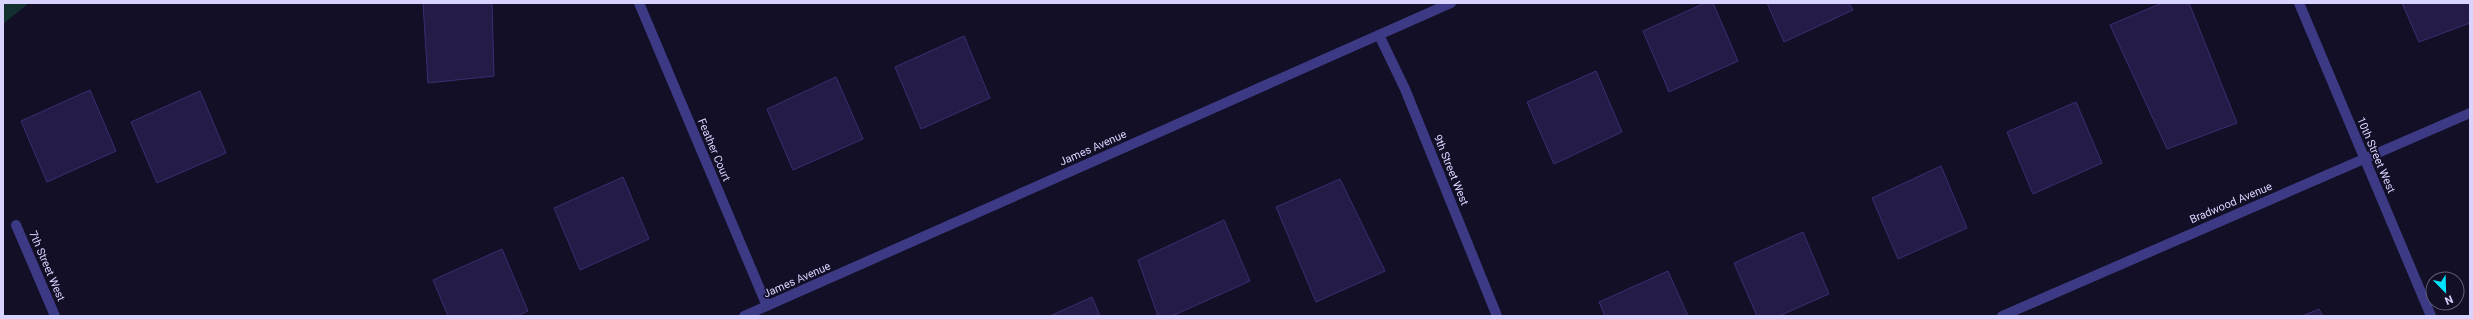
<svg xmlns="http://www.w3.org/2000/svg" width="2473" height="319" viewBox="0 0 2473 319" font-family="Roboto,sans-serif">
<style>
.green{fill:#12302f}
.building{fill:#241b47;stroke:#3b2d73}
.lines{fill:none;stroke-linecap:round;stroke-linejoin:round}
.minor{stroke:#3d3a85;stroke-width:10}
.labels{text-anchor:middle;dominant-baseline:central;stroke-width:3.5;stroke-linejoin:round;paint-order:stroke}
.street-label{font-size:11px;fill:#d9d4ff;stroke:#130f26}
</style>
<rect width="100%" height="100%" fill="#130f26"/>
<path class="green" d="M3,3H29L3,24Z"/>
<g class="building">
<path d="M423,3H492L494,76L428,83Z"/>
<path d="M1705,3H1713L1738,61L1669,92L1643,31Z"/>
<path d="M1767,3H1849L1853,10L1784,42Z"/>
<path d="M2162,3H2189L2237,123L2167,149L2110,25Z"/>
<path d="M2402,3H2470V23L2419,42Z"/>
<path d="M964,36L990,98L921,129L895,67Z"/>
<path d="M1596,71L1622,132L1554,164L1527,102Z"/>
<path d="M836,77L863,139L793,170L767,109Z"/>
<path d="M90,90L116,151L47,182L21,121Z"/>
<path d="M200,91L226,153L157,183L131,122Z"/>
<path d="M2076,102L2102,163L2033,194L2007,132Z"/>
<path d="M1941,166L1967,228L1898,259L1872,198Z"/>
<path d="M623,177L649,239L580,270L554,208Z"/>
<path d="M1340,179L1385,271L1316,302L1276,207Z"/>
<path d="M1224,220L1250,281L1172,316H1158L1138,260Z"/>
<path d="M1803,232L1829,294L1779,316H1757L1734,263Z"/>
<path d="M502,249L528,311L517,316H448L433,280Z"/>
<path d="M1668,271L1688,316H1605L1599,302Z"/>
<path d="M1092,297L1100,316H1050Z"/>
<path d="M2319,309L2323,316H2302Z"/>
</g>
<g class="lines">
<g class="minor">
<path d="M639,3L767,306"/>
<path d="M2299,3L2431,316"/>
<path d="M1379,35L1405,89L1497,316"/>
<path d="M16,225L55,316"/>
<path d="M744,316L1451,3"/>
<path d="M2002,316L2470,113"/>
</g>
</g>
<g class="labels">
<g class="street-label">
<text transform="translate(1093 148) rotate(-24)">James Avenue</text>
<text transform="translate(714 150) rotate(67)">Feather Court</text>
<text transform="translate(2376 155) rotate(67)">10th Street West</text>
<text transform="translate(1451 170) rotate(68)">9th Street West</text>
<text transform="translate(2231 203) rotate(-23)">Bradwood Avenue</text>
<text transform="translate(47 266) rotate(67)">7th Street West</text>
<text transform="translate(797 280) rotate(-24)">James Avenue</text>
</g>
</g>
<rect width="2473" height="319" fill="none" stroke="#d9d4ff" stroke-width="8"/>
<g transform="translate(2445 291) rotate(157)"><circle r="19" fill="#130f26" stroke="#625e7d"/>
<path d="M0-3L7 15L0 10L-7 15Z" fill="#00e5ff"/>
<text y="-6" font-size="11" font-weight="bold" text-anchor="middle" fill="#d9d4ff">N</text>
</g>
</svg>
